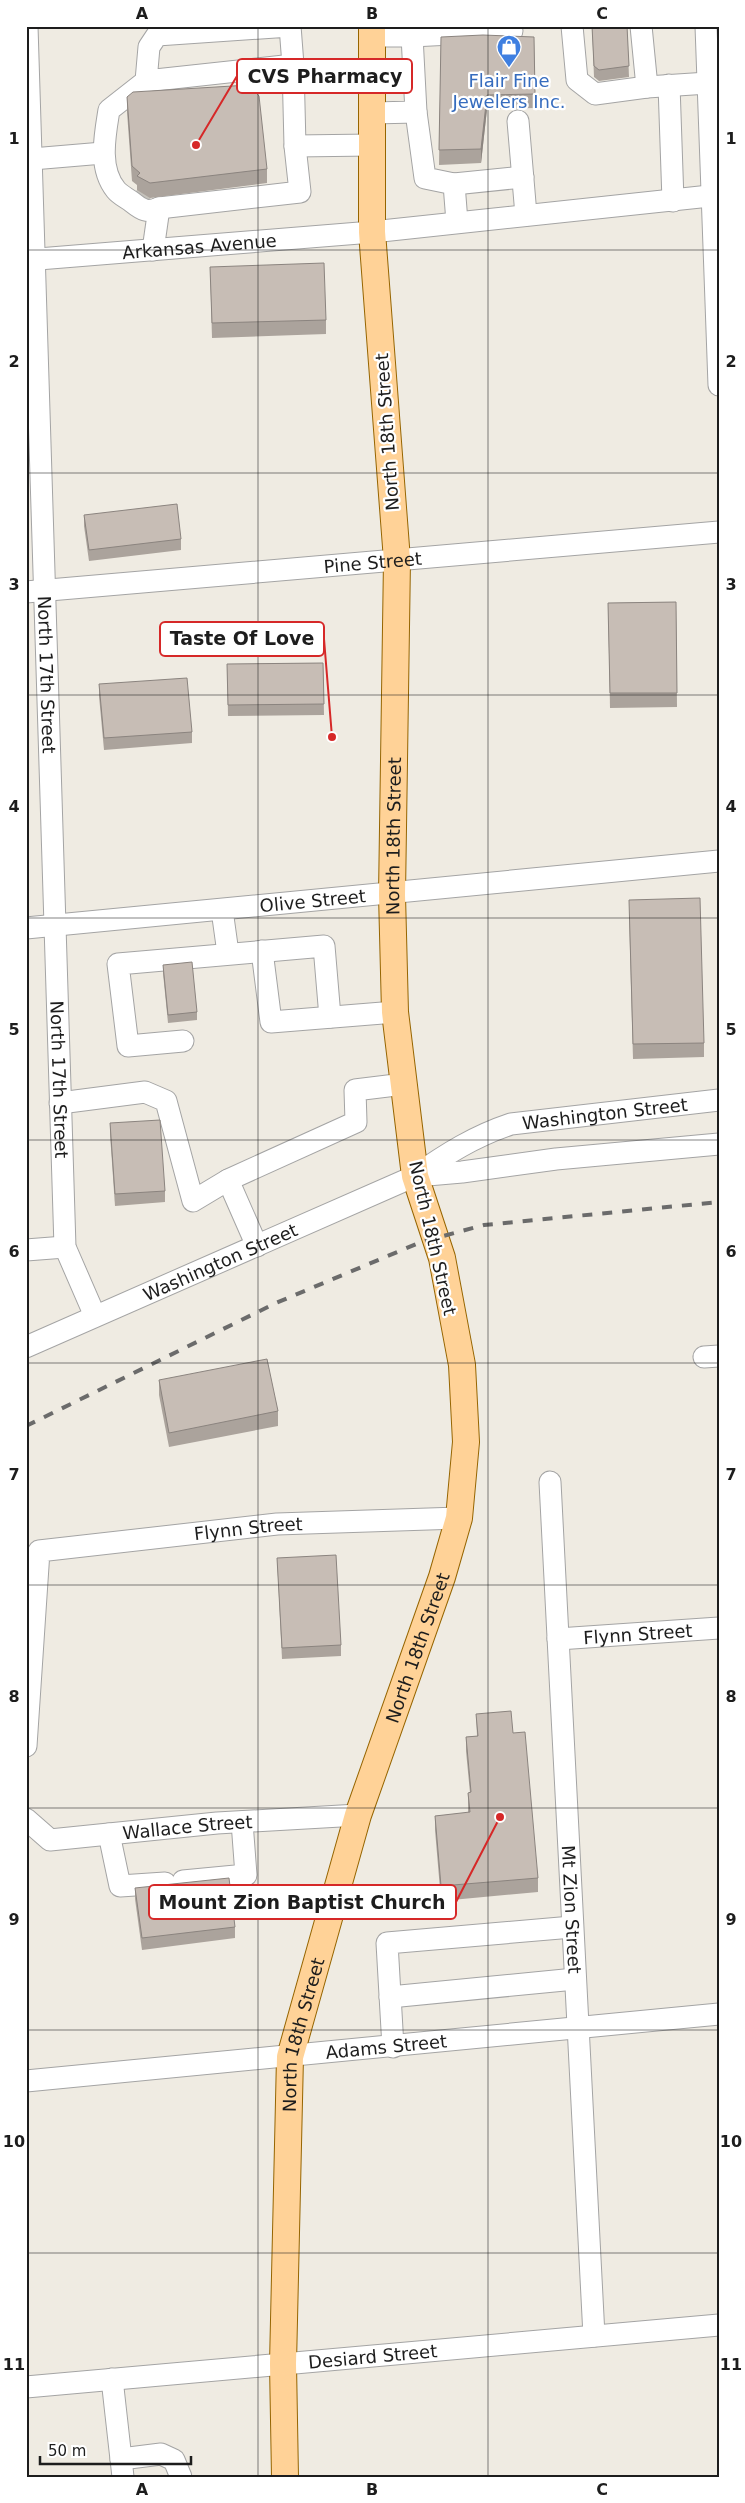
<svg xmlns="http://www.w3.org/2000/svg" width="745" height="2503" viewBox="0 0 745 2503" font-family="'DejaVu Sans',sans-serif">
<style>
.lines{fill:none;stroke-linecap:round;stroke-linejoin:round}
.minor-tunnel{stroke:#c5c2bb;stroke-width:21;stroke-dasharray:21 11;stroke-linecap:butt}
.minor-casing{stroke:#a4a4a4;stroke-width:23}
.major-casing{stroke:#966500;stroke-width:28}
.minor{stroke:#fff;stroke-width:21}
.major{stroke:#ffd297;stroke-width:26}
.rail{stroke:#6b6b6b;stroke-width:4;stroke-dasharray:10 10;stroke-linecap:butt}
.wall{fill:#aba39c}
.shaded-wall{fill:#8b847f}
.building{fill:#c7bdb5;stroke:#8b847f}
.grid{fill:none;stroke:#1d1d1d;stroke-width:1;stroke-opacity:0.55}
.labels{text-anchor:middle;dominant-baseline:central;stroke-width:4.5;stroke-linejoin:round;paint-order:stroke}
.shop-label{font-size:18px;fill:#366cbe;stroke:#fff}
.street-label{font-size:18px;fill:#1d1d1d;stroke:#fff}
.leader{fill:none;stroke:#d62828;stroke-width:2}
.callout-dot{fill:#d62828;stroke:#fff;stroke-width:2}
.callout{fill:#fff;stroke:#d62828;stroke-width:2}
.callout-label{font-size:19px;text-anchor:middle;font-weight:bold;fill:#1d1d1d}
.neatline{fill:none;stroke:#1d1d1d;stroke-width:2}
.grid-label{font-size:16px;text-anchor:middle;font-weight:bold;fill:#1d1d1d}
</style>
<rect width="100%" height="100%" fill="#efebe2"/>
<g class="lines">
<path class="minor-tunnel" d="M137,190L149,200"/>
<defs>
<g id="minor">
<path id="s1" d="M27,26L65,1247L95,1316"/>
<path d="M572,26L577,80L595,94L647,87L708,83"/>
<path d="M641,26L647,87"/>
<path d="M706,26L719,385"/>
<path d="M372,36H412L413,26"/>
<path d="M146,81L149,47L157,35L290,26L293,65L146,81L109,110C105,135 98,168 116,190C120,195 127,198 132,202C142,210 147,213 159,208L300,192L295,146L293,65"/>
<path d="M669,85L673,201"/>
<path d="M416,112L425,178L454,184L457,222"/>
<path d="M372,113L416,112L412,36L512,31"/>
<path d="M518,121L526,215"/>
<path d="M295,146L372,145"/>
<path d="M32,159L103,153"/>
<path d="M454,184L523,177"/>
<path d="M153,250L159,208"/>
<path id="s2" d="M26,260L372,232L719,195"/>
<path id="s3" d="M26,592L719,532"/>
<path d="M222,910L228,953"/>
<path id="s4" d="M26,928L719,861"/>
<path d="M262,951L271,1022L395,1012"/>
<path d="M183,1041L128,1046L118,964L324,946L330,1017"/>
<path d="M60,1103L145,1092L166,1101L193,1201L228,1180"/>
<path d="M416,1176L462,1172L556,1159L719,1144"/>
<path d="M257,1246L228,1180L356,1122L355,1090L404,1084"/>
<path d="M26,1250L65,1247"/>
<path id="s5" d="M26,1347L415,1176C446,1154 475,1136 511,1124L719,1100"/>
<path d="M704,1357L719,1356"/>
<path id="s6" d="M550,1482L594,2336"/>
<path id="s7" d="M558,1639L719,1628"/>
<path id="s8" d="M26,1746L39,1551L277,1524L459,1518"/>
<path id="s9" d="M26,1819L50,1840L217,1823L358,1815"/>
<path d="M109,1834L120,1886L165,1883"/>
<path d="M183,1881L246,1875L242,1822"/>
<path d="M390,1997L575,1979"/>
<path d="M393,2047L387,1943L572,1927"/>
<path id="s10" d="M26,2081L719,2014"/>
<path d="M112,2379L123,2477"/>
<path id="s11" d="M26,2387L719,2325"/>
<path d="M121,2459L161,2454L174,2460L181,2477"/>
</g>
<g id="major">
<path id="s12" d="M285,2477L283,2364L290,2057L358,1815L442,1577L459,1518L466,1442L462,1365L442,1258L415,1176L395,1012L392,895L397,560L372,232V26"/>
</g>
</defs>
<use href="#minor" class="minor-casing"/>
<use href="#major" class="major-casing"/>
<use href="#minor" class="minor"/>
<use href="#major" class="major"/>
<path class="rail" d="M26,1426L276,1303L421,1242L484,1225L719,1202"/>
</g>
<g class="wall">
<path d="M592,26H627L629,77L599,81L594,77Z"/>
<path d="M441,37H534L535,108L487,109L481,163L439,165Z"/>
<path d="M127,97L267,169V183L150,198L137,190V185L132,181L127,112Z"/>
<path d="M210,267L326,320V334L212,338Z"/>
<path d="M84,515L181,539V550L89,561L84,526Z"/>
<path d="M676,602L677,707L610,708L608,603Z"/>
<path d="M323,663L324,715L228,716L227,664Z"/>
<path d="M99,684L192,732V743L104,750L99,696Z"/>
<path d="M629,914L704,1043V1057L633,1059Z"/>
<path d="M163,965L197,1012V1020L168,1023L163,973Z"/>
<path d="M110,1123L165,1191V1202L115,1206L110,1134Z"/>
<path d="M159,1380L278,1411V1426L169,1447L159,1395Z"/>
<path d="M277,1558L341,1645V1656L282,1659Z"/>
<path d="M476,1714L513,1733L538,1878V1892L441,1901L435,1830V1816L468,1813V1793H470L466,1751V1737L477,1736Z"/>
<path d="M135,1888L235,1927V1938L142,1950L135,1899Z"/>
</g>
<path class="shaded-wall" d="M487,95V109L481,163V149Z"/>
<g class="building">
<path d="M592,26H627L629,66L599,70L594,66Z"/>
<path d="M483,35L534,37L535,94L487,95L481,149L439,150L441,37Z"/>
<path d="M249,85L259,96L267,169L150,183L137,176L140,173L132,166L127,97L133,92Z"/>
<path d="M324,263L326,320L212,323L210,267Z"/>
<path d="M177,504L181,539L89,550L84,515Z"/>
<path d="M676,602L677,693H610L608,603Z"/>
<path d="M323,663L324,704L228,705L227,664Z"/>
<path d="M187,678L192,732L104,738L99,684Z"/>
<path d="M700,898L704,1043L633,1044L629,900Z"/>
<path d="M192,962L197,1012L168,1015L163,965Z"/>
<path d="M160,1120L165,1191L115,1194L110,1123Z"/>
<path d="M267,1359L278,1411L169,1433L159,1380Z"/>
<path d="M336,1555L341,1645L282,1648L277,1558Z"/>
<path d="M511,1711L513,1733L525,1732L538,1878L441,1886L435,1816L470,1812L468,1793L471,1792L466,1737L478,1736L476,1714Z"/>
<path d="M229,1878L235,1927L142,1938L135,1888Z"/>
</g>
<path class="grid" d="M258,26V2477M488,26V2477M26,250H719M26,473H719M26,695H719M26,918H719M26,1140H719M26,1363H719M26,1585H719M26,1808H719M26,2030H719M26,2253H719"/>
<defs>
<symbol id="shop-pin" viewBox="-11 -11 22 30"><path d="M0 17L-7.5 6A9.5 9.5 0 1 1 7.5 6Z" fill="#3f7fe0" stroke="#fff"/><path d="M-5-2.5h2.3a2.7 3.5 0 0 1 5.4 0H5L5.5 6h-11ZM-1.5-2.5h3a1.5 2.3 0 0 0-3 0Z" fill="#fff"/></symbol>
</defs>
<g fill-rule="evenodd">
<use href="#shop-pin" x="495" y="33" width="28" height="38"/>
</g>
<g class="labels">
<g class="shop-label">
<text x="509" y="80">Flair Fine<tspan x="509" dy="21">Jewelers Inc.</tspan></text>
</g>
<g class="street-label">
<text stroke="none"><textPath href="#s2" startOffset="174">Arkansas Avenue</textPath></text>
<text transform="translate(387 432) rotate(-94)">North 18th Street</text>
<text stroke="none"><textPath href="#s3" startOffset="348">Pine Street</textPath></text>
<text stroke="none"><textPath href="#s1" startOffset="649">North 17th Street</textPath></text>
<text stroke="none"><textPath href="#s12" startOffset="1675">North 18th Street</textPath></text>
<text stroke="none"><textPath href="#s4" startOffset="288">Olive Street</textPath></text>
<text stroke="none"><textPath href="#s1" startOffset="1054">North 17th Street</textPath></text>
<text stroke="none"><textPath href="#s5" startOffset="629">Washington Street</textPath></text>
<text transform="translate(433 1238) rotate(77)">North 18th Street</text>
<text stroke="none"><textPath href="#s5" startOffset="212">Washington Street</textPath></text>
<text stroke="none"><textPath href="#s8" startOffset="406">Flynn Street</textPath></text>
<text stroke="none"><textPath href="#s7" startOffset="80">Flynn Street</textPath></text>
<text stroke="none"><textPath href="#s12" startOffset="849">North 18th Street</textPath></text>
<text stroke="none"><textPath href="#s9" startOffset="170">Wallace Street</textPath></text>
<text stroke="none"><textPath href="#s6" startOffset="428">Mt Zion Street</textPath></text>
<text stroke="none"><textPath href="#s12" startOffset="444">North 18th Street</textPath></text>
<text stroke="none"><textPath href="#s10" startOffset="362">Adams Street</textPath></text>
<text stroke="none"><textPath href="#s11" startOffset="348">Desiard Street</textPath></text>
</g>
</g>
<path class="leader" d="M196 145L237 76M332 737L324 639M500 1817L456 1902"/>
<g class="callout-dot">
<circle cx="196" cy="145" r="5"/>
<circle cx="332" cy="737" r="5"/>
<circle cx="500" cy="1817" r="5"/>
</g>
<g class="callout">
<rect x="237" y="59" width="175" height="34" rx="5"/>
<rect x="160" y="622" width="164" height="34" rx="5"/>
<rect x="149" y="1885" width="307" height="34" rx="5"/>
</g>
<g class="callout-label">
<text x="325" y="83">CVS Pharmacy</text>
<text x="242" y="645">Taste Of Love</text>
<text x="302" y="1909">Mount Zion Baptist Church</text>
</g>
<rect width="745" height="2503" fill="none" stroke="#ffffff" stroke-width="55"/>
<path d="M40 2456v8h151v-8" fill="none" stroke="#1d1d1d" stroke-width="2.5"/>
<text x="48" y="2456" font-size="15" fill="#1d1d1d" stroke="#ffffff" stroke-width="4" paint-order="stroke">50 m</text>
<rect x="28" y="28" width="690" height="2448" class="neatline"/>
<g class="grid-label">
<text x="142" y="19">A</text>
<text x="372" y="19">B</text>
<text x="602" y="19">C</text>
<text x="14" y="144">1</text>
<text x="731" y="144">1</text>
<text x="14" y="367">2</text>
<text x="731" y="367">2</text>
<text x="14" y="590">3</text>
<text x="731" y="590">3</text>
<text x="14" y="812">4</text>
<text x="731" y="812">4</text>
<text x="14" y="1035">5</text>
<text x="731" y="1035">5</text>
<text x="14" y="1257">6</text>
<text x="731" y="1257">6</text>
<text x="14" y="1480">7</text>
<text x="731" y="1480">7</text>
<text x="14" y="1702">8</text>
<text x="731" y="1702">8</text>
<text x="14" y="1925">9</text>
<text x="731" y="1925">9</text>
<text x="14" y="2147">10</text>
<text x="731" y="2147">10</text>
<text x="14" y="2370">11</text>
<text x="731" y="2370">11</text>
<text x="142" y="2495">A</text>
<text x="372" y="2495">B</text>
<text x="602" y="2495">C</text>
</g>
</svg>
